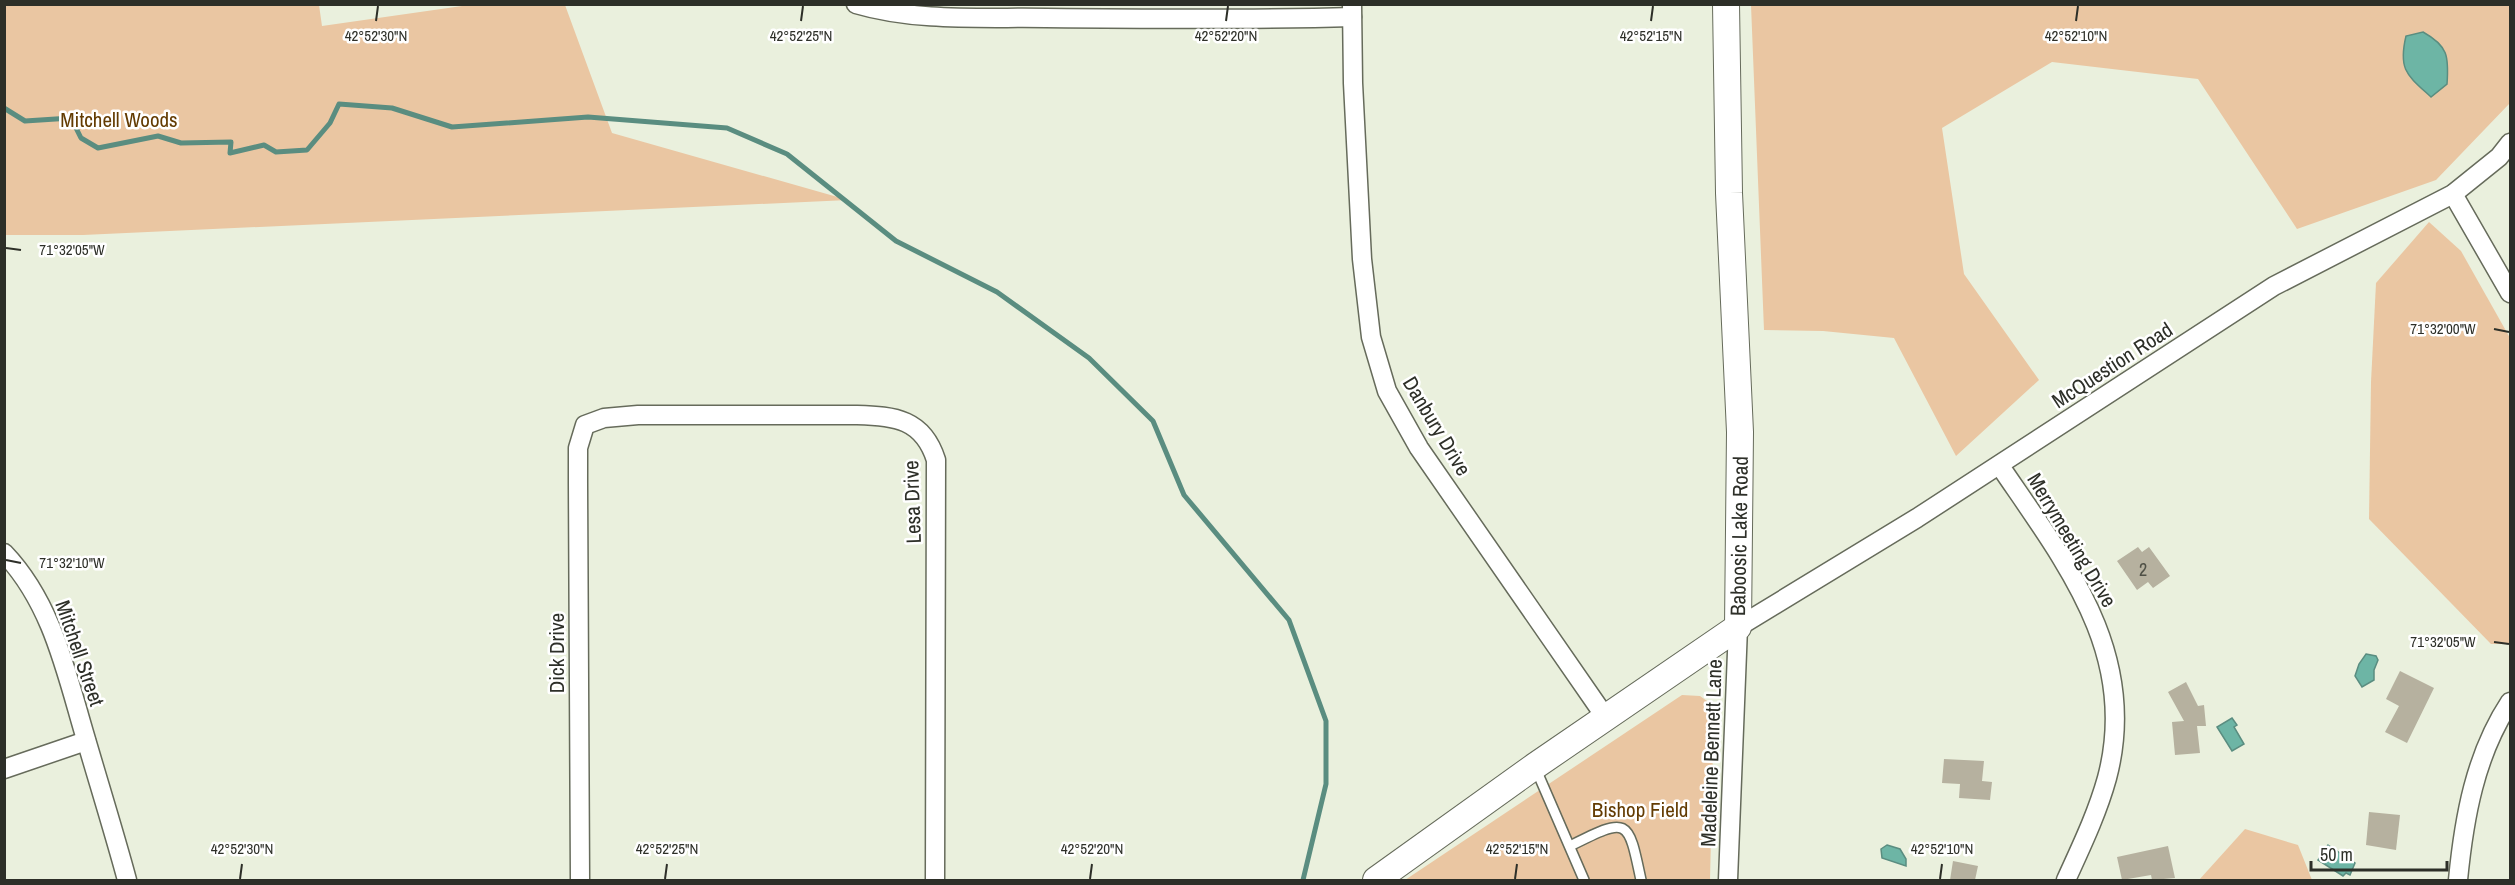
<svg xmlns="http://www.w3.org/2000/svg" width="2515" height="885" font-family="'Archivo Narrow',sans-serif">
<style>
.green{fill:#eac6a2}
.water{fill:#6db5a5;stroke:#5a8d80;stroke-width:1.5}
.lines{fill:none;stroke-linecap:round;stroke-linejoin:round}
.stream{stroke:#5a8d80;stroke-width:5}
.building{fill:#b6b19f}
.lane-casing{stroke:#666b5b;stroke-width:12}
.street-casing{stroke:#666b5b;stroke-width:21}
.secondary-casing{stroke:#666b5b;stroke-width:28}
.lane{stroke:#fff;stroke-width:9}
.street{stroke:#fff;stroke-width:18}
.secondary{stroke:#fff;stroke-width:26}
.ticks{fill:none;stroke:#2d2f28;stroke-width:2}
.labels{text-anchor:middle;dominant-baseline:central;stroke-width:5;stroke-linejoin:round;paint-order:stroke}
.number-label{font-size:18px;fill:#4f5046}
.park-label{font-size:21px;fill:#633b02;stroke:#fff}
.street-label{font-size:21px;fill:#2d2f28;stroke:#fff}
.ticks-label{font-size:15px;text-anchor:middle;fill:#2d2f28;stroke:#fff;stroke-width:5;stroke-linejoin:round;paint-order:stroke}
</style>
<rect width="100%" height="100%" fill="#eaf0dd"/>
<g class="green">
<path d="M5,4l314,1 3,21 147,-21h96l47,128 236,67 -765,35h-78z"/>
<path d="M1751,5h759v98l-74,77 -139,49 -99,-150 -146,-17 -110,66 22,146 75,106 -83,76 -62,-118 -71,-7 -59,-1z"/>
<path d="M2429,222l32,29 49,87v306h-19l-122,-125 2,-137 5,-99z"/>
<path d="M1682,695l18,1 14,10 -4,174h-305z"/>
<path d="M2245,829l53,16 14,35h-113z"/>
</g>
<g class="water">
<path d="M2423,32c25,14 26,24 24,52l-16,13c-24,-22 -33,-27 -25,-61z"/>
<path d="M2366,654l10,2 2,4 -4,10v10l-12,7 -7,-11 4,-12z"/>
<path d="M2232,718l5,7 -3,2 10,17 -12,7 -15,-24z"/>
<path d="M1887,845l13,4 6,10v7l-24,-8 -1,-9z"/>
<path d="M2328,845l27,18 -5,12 -4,-2 -3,3 -25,-16z"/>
</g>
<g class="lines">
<path class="stream" d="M4,108l21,13 46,-3 10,20 17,10 60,-12 23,7 50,-1 -1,11 34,-8 12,7 31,-2 23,-27 9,-19 53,4 60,19 136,-10 139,11 60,26 109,87 101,51 92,66 64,63 31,74 105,125 37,101v63l-23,96"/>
</g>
<g class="building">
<path d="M2138,547l4,5 7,-5 21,29 -17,12 -5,-6 -11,8 -20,-29z"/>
<path d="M2400,671l34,17 -27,55 -22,-11 14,-26 -13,-7z"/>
<path d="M2186,682l12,24 6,-1 2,21h-9l3,27 -25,2 -3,-33 12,-1 -16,-29z"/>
<path d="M1944,759l40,2 -2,20 10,1 -2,18 -31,-2 1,-14 -18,-1z"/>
<path d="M2369,812l31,3 -4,35 -30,-5z"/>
<path d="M2168,846l7,32 -23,2 -1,-5 -29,5 -5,-23z"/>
<path d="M1953,861l25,5 -3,14h-25z"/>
</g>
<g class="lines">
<defs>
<g id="lane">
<path d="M1535,767l49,113"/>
<path d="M1570,846c58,-29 58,-29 71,34"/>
</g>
<g id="street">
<path d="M856,4c61,18 128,13 190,14 102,1 204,2 306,-1"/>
<path d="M1352,4l1,79 9,176 9,78 16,54 32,57 187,270"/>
<path d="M2453,194l57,99"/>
<path d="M2000,466c65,96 140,188 107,312 -10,36 -26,69 -41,102"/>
<path d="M4,553c48,50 62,119 81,183 14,48 29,96 42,144"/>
<path d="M4,769l82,-28"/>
<path d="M580,880l-2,-397v-35l7,-23 19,-7 34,-3h219c38,1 66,4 79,45l-1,420"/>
<path d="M1728,880l10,-253 179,-109 357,-232 179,-92 46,-37 11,-14"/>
<path d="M2458,880c6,-62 17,-125 52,-178"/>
</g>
<path id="secondary" d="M1376,880l159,-114 203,-139 2,-195 -11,-239 -3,-189"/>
</defs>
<use href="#lane" class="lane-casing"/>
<use href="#street" class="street-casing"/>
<use href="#secondary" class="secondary-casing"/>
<use href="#lane" class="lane"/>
<use href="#street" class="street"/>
<use href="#secondary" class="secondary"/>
</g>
<path class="ticks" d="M376,21l2,-15M801,21l2,-15M1226,21l2,-15M1651,21l2,-15M2076,21l2,-15M6,248l15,2M2494,329l15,3M6,560l15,3M2494,642l15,2M240,879l2,-15M665,879l2,-15M1090,879l2,-15M1515,879l2,-15M1940,879l2,-15"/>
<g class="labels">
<g class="number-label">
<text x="2143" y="569">2</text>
</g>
<g class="park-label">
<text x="119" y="119">Mitchell Woods</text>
<text x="1640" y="809">Bishop Field</text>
</g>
<g class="street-label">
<text transform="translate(2112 365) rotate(-33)">McQuestion Road</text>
<text transform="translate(1437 426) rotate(59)">Danbury Drive</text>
<text transform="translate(912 502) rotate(-92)">Lesa Drive</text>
<text transform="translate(1739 536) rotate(-89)">Baboosic Lake Road</text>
<text transform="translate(2072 540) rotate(59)">Merrymeeting Drive</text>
<text transform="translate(80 653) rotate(71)">Mitchell Street</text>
<text transform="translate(556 653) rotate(-90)">Dick Drive</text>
<text transform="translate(1711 753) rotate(-88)">Madeleine Bennett Lane</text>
</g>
</g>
<g class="ticks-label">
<text x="376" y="41">42°52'30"N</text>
<text x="801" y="41">42°52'25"N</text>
<text x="1226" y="41">42°52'20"N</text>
<text x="1651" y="41">42°52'15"N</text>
<text x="2076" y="41">42°52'10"N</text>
<text x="72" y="255">71°32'05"W</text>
<text x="2443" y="334">71°32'00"W</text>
<text x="72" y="568">71°32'10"W</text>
<text x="2443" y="647">71°32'05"W</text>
<text x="242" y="854">42°52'30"N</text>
<text x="667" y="854">42°52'25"N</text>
<text x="1092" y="854">42°52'20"N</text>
<text x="1517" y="854">42°52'15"N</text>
<text x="1942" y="854">42°52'10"N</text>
</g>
<rect width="2515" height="885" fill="none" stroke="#2d2f28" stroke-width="12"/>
<path d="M2311 861v9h136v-9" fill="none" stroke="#2d2f28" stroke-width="3"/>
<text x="2320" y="861" font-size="18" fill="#2d2f28" stroke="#ffffff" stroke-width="4.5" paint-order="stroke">50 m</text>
</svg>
